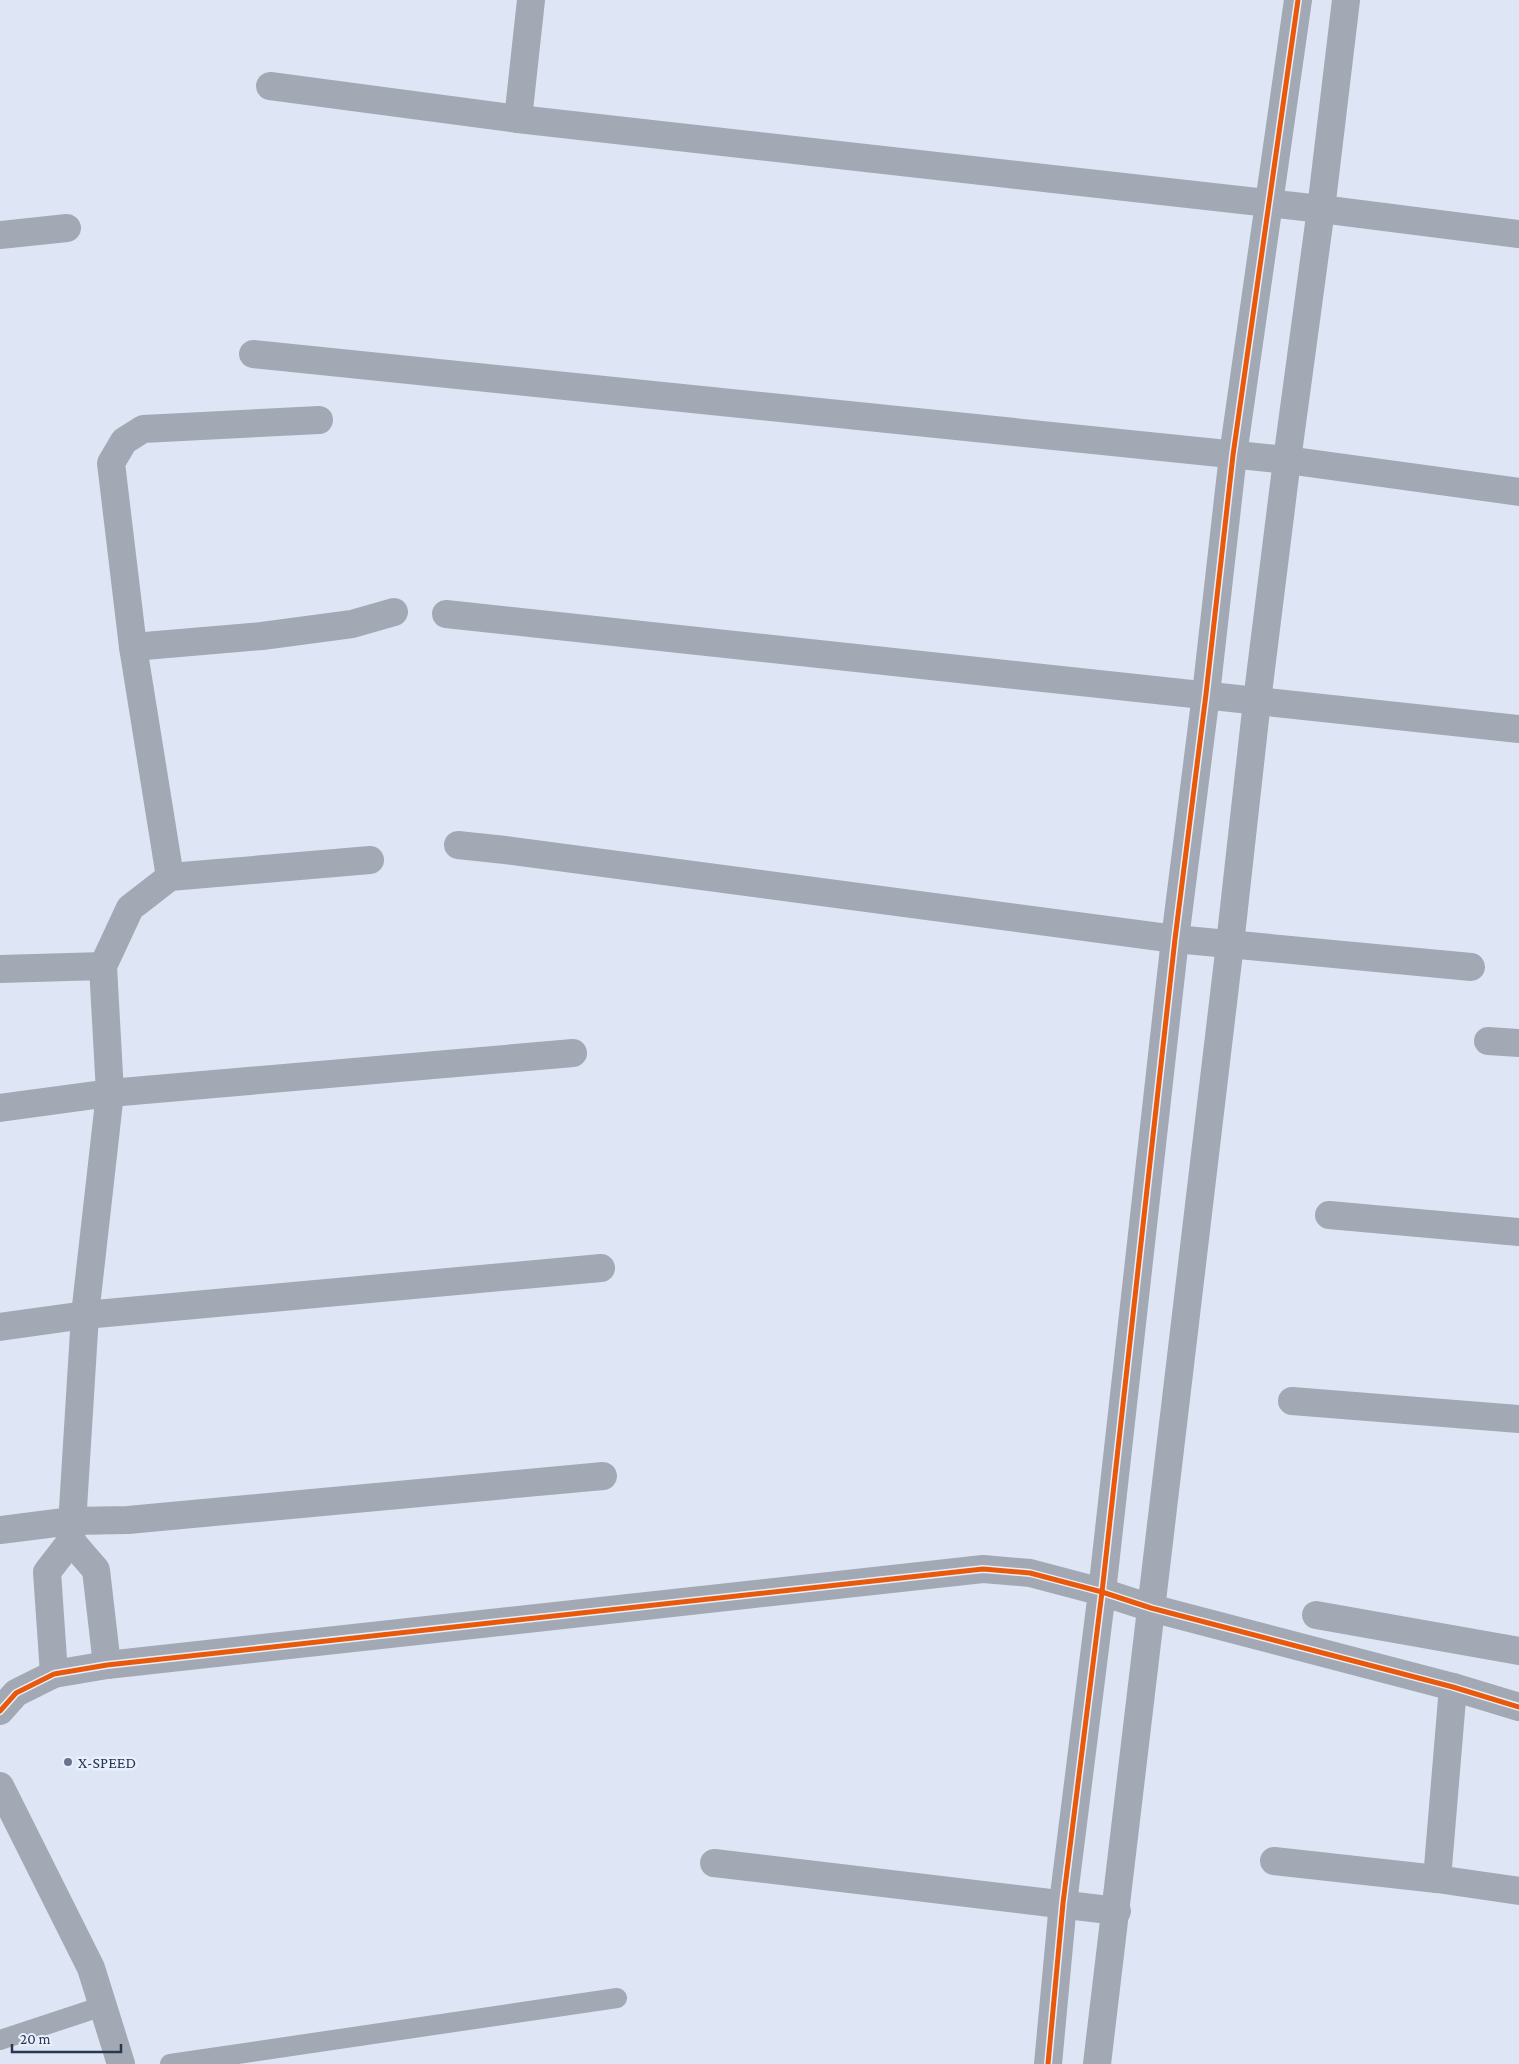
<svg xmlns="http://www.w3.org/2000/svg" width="1519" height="2064" font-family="'Crimson Pro',serif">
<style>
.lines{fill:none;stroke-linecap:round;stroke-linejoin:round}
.lane{stroke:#a3a9b4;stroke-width:20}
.street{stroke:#a3a9b4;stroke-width:28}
.cycleway-casing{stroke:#e8f0fe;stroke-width:8}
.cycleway{stroke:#e8590c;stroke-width:5}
.poi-dot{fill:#68748b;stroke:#e8f0fe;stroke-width:2}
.labels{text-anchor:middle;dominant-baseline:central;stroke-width:5;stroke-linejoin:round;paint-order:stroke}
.poi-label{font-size:16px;fill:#293752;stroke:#e8f0fe;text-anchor:start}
</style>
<rect width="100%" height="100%" fill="#dee6f5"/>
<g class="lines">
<g class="lane">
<path d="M0,2040l103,-34"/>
<path d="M170,2064l447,-66"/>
</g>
<g class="street">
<path d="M270,86l248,33 803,90 198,25"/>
<path d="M518,119l13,-119"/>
<path d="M0,235l67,-7"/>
<path d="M253,354l1034,106 232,32"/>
<path d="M319,420l-176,9 -19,12 -13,22 22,184 129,-11 90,-12 42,-12"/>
<path d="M446,614l1073,115"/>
<path d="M133,647l37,230"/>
<path d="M458,845l47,5 670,89 296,28"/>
<path d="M103,966l27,-58 40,-31 200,-17"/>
<path d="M0,969l103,-3 7,127 -25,222 -14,226 -24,31 7,102"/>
<path d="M1488,1041l31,2"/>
<path d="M0,1108l110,-15 463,-40"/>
<path d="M1329,1215l190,17"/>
<path d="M0,1327l85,-12 516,-47"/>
<path d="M1292,1401l227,18"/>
<path d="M0,1530l72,-9 56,-1 475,-44"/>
<path d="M71,1541l25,29 11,95"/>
<path d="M1316,1615l203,36"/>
<path d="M0,1711l16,-18 38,-19 53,-9 876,-96 47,4 72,19 49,16 302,79 66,20"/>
<path d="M0,1786l91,182 30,96"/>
<path d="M1274,1861l163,18 82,12"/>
<path d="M714,1863l403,48"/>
<path d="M1437,1879l16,-192"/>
<path d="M1048,2064l15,-161 39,-311 73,-653 31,-245 27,-239 65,-455"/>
<path d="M1097,2064l133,-1120 27,-243 30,-241 34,-251 25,-209"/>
</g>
<defs>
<g id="cycleway">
<path d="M0,1711l16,-18 38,-19 53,-9 876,-96 47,4 72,19 49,16 302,79 66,20"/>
<path d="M1048,2064l15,-161 39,-311 73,-653 31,-245 27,-239 65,-455"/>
</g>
</defs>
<use href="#cycleway" class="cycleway-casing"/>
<use href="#cycleway" class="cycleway"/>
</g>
<circle class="poi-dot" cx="68" cy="1762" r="5"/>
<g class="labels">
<g class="poi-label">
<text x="78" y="1762">X-SPEED</text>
</g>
</g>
<path d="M12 2044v8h109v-8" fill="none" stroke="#293752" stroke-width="2.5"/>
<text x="20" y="2044" font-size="15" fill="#293752" stroke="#e8f0fe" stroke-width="4" paint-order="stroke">20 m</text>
</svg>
